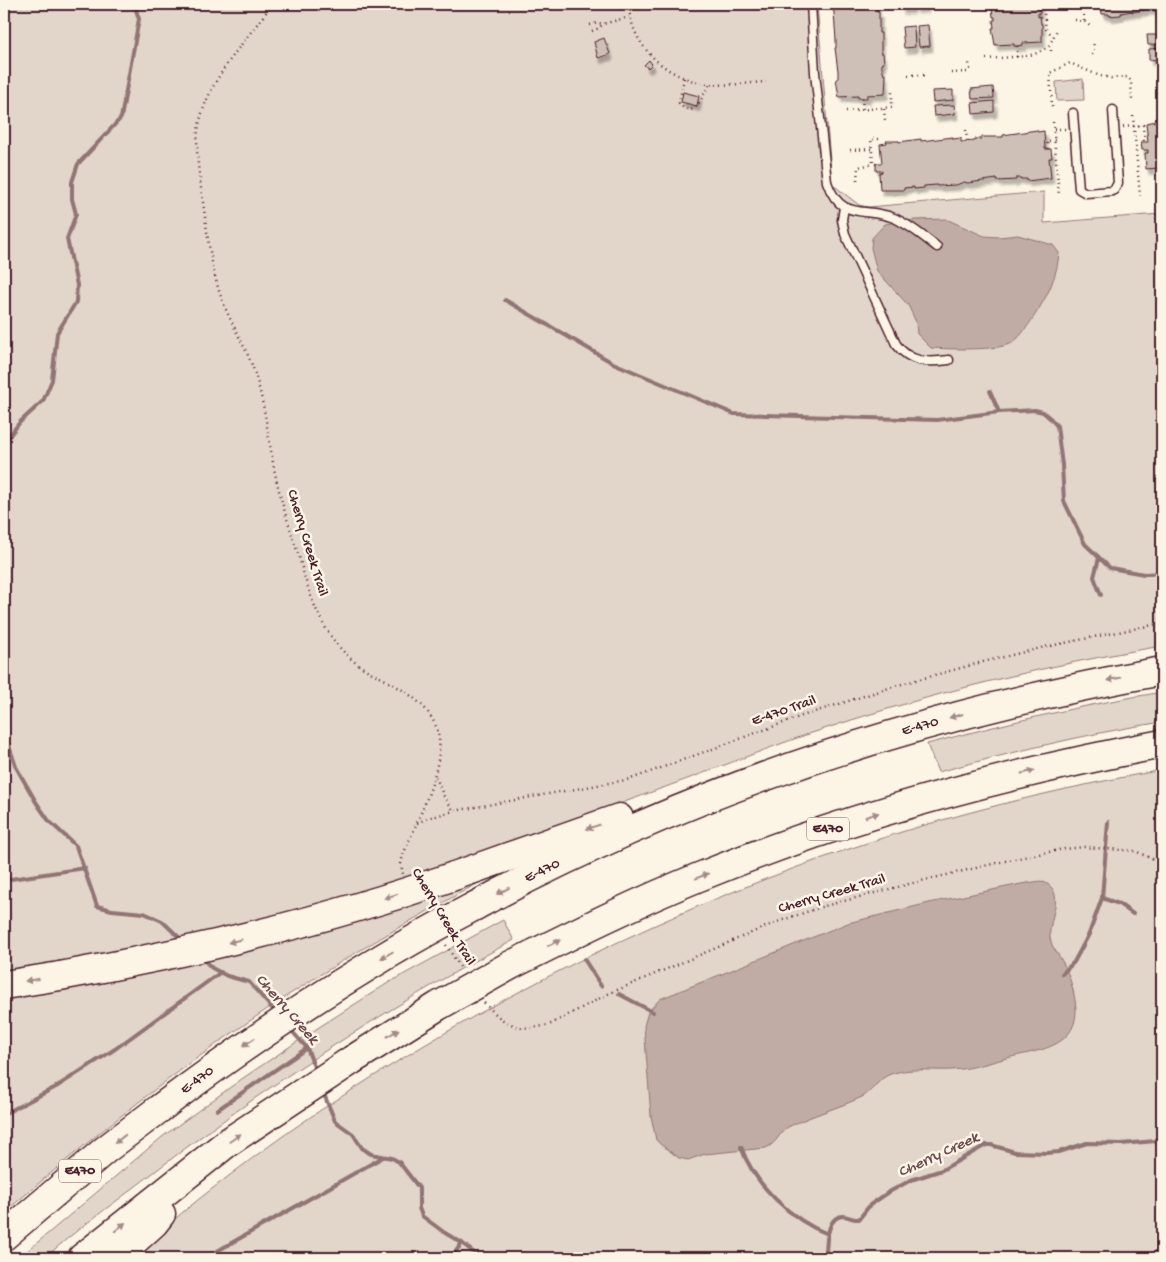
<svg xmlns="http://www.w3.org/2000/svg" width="1166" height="1262" font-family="'Gochi Hand',sans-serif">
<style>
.green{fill:#e2d5ca;stroke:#967a7a}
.water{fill:#c0aca5;stroke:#917474}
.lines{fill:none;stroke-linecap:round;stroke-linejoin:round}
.stream{stroke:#917474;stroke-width:4}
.building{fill:#cfc0b7;stroke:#4a1f2b;filter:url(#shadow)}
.lane-casing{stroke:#4a1f2b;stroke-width:11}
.highway-casing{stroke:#4a1f2b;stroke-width:31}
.path{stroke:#4a1f2b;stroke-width:2.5;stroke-dasharray:1 4;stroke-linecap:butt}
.lane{stroke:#fcf5e5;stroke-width:8}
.highway{stroke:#fcf5e5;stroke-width:28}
.highway-bridge-casing{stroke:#4a1f2b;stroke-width:31;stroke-linecap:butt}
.highway-bridge{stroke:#fcf5e5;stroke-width:28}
.oneway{fill:#a38a88}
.labels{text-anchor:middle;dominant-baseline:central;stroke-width:5;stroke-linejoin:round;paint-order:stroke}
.shield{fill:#fcf5e5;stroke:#7f5f63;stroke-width:1}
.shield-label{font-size:14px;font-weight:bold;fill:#4a1f2b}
.street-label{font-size:15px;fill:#4a1f2b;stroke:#fcf5e5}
.water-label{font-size:16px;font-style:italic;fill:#6d4950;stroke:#fcf5e5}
</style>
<defs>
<filter id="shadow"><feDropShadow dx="3" dy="5.5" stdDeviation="1" flood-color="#0004"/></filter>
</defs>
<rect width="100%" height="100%" fill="#fcf5e5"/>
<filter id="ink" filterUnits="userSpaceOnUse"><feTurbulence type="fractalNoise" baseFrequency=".02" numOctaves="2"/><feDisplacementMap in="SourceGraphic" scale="10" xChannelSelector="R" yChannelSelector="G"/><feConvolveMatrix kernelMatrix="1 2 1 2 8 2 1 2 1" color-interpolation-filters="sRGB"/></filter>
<g filter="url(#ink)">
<g class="green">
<path d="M4,4h813l15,180 27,21 9,2 176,-15v31l116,-9 -2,-30 4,-1v463c-115,19 -230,47 -341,84 -44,14 -87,32 -131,48 -87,32 -174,64 -262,93 -138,46 -280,79 -424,100z"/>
<path d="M1083,79l1,21 -27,1 -1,-19z"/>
<path d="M1162,692v30c-77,12 -149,30 -224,50l-11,-28c78,-21 156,-39 235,-52z"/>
<path d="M1162,770v488h-1034c24,-19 47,-40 71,-59 46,-36 93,-71 142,-102 175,-114 366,-206 567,-267 83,-25 169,-45 254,-60z"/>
<path d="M483,876l1,4c-77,42 -154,86 -227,136 -89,60 -172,127 -253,197v-219z"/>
<path d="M503,920l11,20c-132,70 -256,151 -374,243 -32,25 -66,48 -95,75h-26l143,-121 81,-59 70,-47 75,-48z"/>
</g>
<g class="water">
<path d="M946,219l38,17 15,1 19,-2 35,10 6,8c-1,11 -3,20 -7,30 -4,13 -29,54 -40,60 -14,8 -64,6 -81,5l-14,-14 -1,-12 -8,-17 -31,-34 -6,-23 1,-10 13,-14 29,-4z"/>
<path d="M1041,881c30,10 3,42 10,61 2,7 8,13 11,19 8,14 14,36 14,51 -1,37 -43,39 -69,46 -19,5 -36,11 -56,12 -17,1 -36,-2 -53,2 -21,4 -21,17 -36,25 -24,11 -50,18 -74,30 -9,6 -11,16 -22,21l-61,6 -17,6 -9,-2 -19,-14 -4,-4 -5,-24 -7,-90 4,-14 12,-13 188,-76 81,-20 92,-19z"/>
</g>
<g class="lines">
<g class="stream">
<path d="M505,300l108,63 121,51 203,6 62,-8 36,-2 8,2 8,7 6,7 5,39 2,36 21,43 25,24 34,6 18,-1"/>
<path d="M990,391l9,21"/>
<path d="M4,443l16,-21 23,-21 9,-21 5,-47 19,-31 1,-17 -10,-46 9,-25 -4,-15v-17l6,-18 43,-46 18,-99 -5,-15"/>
<path d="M1099,558l-5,19 7,18"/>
<path d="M4,731l12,36 20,35 13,19 27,25 21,60 15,4 32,3 18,8 21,20"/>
<path d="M4,880l81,-12"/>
<path d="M1102,898l17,6 14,10"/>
<path d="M201,957l11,11 15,8 22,6 28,32"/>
<path d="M584,959l17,27"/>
<path d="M1062,974l12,-12 15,-28 13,-36 6,-76"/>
<path d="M619,994l34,18"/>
<path d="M290,1029l17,19 9,24"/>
<path d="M323,1092l12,29 18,13 9,14 9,6 21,4 7,4 20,26v20l3,8 23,17 17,10 18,15"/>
<path d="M217,1110l90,-62"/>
<path d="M4,1114l52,-27 59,-38 106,-77"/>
<path d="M741,1147c13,37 50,73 87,87"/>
<path d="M205,1258l178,-101"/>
<path d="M451,1258l11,-15"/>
<path d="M826,1258c0,-11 0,-42 17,-42 6,0 9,4 16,3l11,-14 19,-13 22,-12 31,-10 44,-25h5l24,7 32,1 12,-1 28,-9 34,1 35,-3 6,3"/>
</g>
</g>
<g class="building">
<path d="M832,4h46l-1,1v7h2v21h2v20h2l1,10 -2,1v4l2,7h2l-1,19 -18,1v3h-9v-2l-19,1 -3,-18h2v-8l-3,-23h1v-8l-2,-27z"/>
<path d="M901,4h11v4l-11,1z"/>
<path d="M915,4h11v3l-11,1z"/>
<path d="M994,4h45l1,9h-2v4l2,-1 1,8h1v18l-19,1v2l-6,1h-3v-2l-19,1 -3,-17h2l-1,-8h2v-3h-2l-1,-11h2z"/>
<path d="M1101,4h61v6l-9,1v-2l-21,3v-1l-11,2v2l-12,1v-2h-7z"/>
<path d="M928,25l2,21 -11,1 -2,-21z"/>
<path d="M914,26l1,21 -11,1 -2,-21z"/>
<path d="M1147,35h15v10h-14z"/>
<path d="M604,38l6,16 -12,4 -4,-16z"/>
<path d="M1162,48v11l-13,1v-11z"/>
<path d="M649,60l3,4 -4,4 -4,-3z"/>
<path d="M993,87l1,11 -22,1 -1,-10z"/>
<path d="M953,90v10l-20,2 -1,-11z"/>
<path d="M683,92l16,4 -2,10 -16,-4z"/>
<path d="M994,101v11l-21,2 -1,-11z"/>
<path d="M954,105l1,9 -21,2 -1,-10z"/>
<path d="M1162,120v50h-4v-2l-12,1 -1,-16h3v-3h-6l-1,-8h7l-2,-19z"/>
<path d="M1037,130v2l7,-1 1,18h6l1,9h-3l2,20 -24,3v-2h-6v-1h-5v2l-19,1v-2l-29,4 -4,-1 -8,3 -19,1v-1l-13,1v2l-10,1v-2l-10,1v2h-24l-1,-17 3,-1v-1h-6v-8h6l-2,-19 7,-1 -1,-2h13v1l22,-3v2l32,-4v2l8,-1v4l14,-1v-2h6v-2h22v-2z"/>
</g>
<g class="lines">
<defs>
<g id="lane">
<path d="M811,4l4,69 12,109c14,40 37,24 67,36 16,7 30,19 43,29"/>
<path d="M1073,113l6,76 7,4 26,-2 2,-1 4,-7 -5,-73"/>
<path d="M844,207l-2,13 3,14 51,110c14,19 31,19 53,16"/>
</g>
<g id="highway">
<path d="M454,876l165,-58"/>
<path id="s1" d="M475,906c214,-116 448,-192 687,-235"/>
<path d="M511,965c62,-31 124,-62 188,-88 149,-61 305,-103 463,-133"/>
<path d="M4,985l56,-9"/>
<path d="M4,1236l101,-86 54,-41"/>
<path d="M82,1258l145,-115 125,-83"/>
<path d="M115,1258l39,-35 7,-9"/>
</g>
</defs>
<use href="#lane" class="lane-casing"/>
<use href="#highway" class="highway-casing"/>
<g class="path">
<path d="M272,4c-27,39 -67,77 -74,127 -3,23 2,48 5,71 5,35 8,70 21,103 11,27 27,50 34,79 8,29 11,59 17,89 6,30 16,58 25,87 7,27 15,52 30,75 8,12 19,23 30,31 28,17 69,31 78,67 8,33 -22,90 -35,122l-2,9 2,10"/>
<path d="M629,4c1,42 38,75 79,80 19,2 39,-1 58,-2"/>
<path d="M1043,4l3,25 7,7"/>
<path d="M1075,20l9,1 7,6"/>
<path d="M1084,21v-17"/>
<path d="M590,25l8,-2 5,1"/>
<path d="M592,31l7,-3 4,-4 26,-7"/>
<path d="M1017,46v11"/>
<path d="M1051,51v-9l6,-12"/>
<path d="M1092,55l2,-13"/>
<path d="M986,59l41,-3 10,-3 14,-8"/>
<path d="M951,73l16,-1 3,-3 -1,-6h2"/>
<path d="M908,75h19"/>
<path d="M684,78l-5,25c17,20 23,-10 31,-19"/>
<path d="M862,98l1,12"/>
<path d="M1052,107l-2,-34 20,-10 30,13 11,2 17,-1 3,4 1,20"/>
<path d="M884,109l1,11"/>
<path d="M846,111l46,-4v-15"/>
<path d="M1133,116l7,80"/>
<path d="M1053,122l6,74"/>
<path d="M1123,127l20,-2 1,17"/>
<path d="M1054,129h11"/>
<path d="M966,130l1,11"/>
<path d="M1048,149l-1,-8 8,-1"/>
<path d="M850,150l21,-1"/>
<path d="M876,164h-3l-2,-25h9"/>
<path d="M857,180l1,-13 15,-3"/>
<path d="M436,777l7,18 11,16"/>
<path d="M417,823l11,-5 26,-7 177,-32 171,-63 96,-31 85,-23 62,-15 117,-24"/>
<path d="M446,945l16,25"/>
<path d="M484,1003l17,16 16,8 14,1 18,-3 59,-31 169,-72 44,-15 88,-23 100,-24 55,-11 20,-2 51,4 17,8 10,8"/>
</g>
<use href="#lane" class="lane"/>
<use href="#highway" class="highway"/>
<defs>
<g id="highway-bridge">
<path d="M60,976c134,-24 266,-55 394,-100"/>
<path d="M352,1060l86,-54 73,-41"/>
<path id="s2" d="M159,1109c101,-76 203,-144 316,-203"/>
</g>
</defs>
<use href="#highway-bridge" class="highway-bridge-casing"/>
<use href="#highway-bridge" class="highway-bridge"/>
</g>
<defs><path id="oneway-solid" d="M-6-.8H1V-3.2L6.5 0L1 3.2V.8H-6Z" transform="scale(1.25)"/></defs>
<g class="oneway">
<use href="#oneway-solid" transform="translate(1114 679) rotate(169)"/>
<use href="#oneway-solid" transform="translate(956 716) rotate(165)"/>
<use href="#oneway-solid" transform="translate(1028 772) rotate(-13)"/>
<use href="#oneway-solid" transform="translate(872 815) rotate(-17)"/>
<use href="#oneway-solid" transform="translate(593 827) rotate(161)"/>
<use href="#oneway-solid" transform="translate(702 876) rotate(-22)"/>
<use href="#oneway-solid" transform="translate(503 891) rotate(153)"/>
<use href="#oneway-solid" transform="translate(391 896) rotate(163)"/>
<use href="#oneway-solid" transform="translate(235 941) rotate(166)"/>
<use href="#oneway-solid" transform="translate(554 943) rotate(-26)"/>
<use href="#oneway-solid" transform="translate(387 955) rotate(150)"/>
<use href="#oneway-solid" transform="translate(32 980) rotate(171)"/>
<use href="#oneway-solid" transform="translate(393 1033) rotate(-32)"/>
<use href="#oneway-solid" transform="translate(249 1042) rotate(146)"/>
<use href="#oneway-solid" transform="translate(235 1138) rotate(-35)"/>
<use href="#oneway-solid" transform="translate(120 1139) rotate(142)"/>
<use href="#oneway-solid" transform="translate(120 1227) rotate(-39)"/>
</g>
</g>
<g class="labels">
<g class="shield">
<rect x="807" y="817.5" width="42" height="23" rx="4"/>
<rect x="59" y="1159.5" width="42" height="23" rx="4"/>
</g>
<g class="shield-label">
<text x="828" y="829">E470</text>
<text x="80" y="1171">E470</text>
</g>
<g class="street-label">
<text transform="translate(307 543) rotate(73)">Cherry Creek Trail</text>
<text transform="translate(784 711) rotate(-19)">E-470 Trail</text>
<text stroke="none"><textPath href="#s1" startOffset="481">E-470</textPath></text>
<text stroke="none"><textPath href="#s1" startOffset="76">E-470</textPath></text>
<text transform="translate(832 894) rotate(-16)">Cherry Creek Trail</text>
<text transform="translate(443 917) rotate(59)">Cherry Creek Trail</text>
<text stroke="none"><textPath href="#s2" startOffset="48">E-470</textPath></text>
</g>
<g class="water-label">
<text transform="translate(286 1010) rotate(49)">Cherry Creek</text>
<text transform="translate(939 1156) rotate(-25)">Cherry Creek</text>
</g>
</g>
<rect width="1166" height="1262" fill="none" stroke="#fcf5e5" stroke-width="20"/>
<rect x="10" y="10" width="1146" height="1242" fill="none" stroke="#4a1f2b" stroke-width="2" filter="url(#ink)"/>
</svg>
